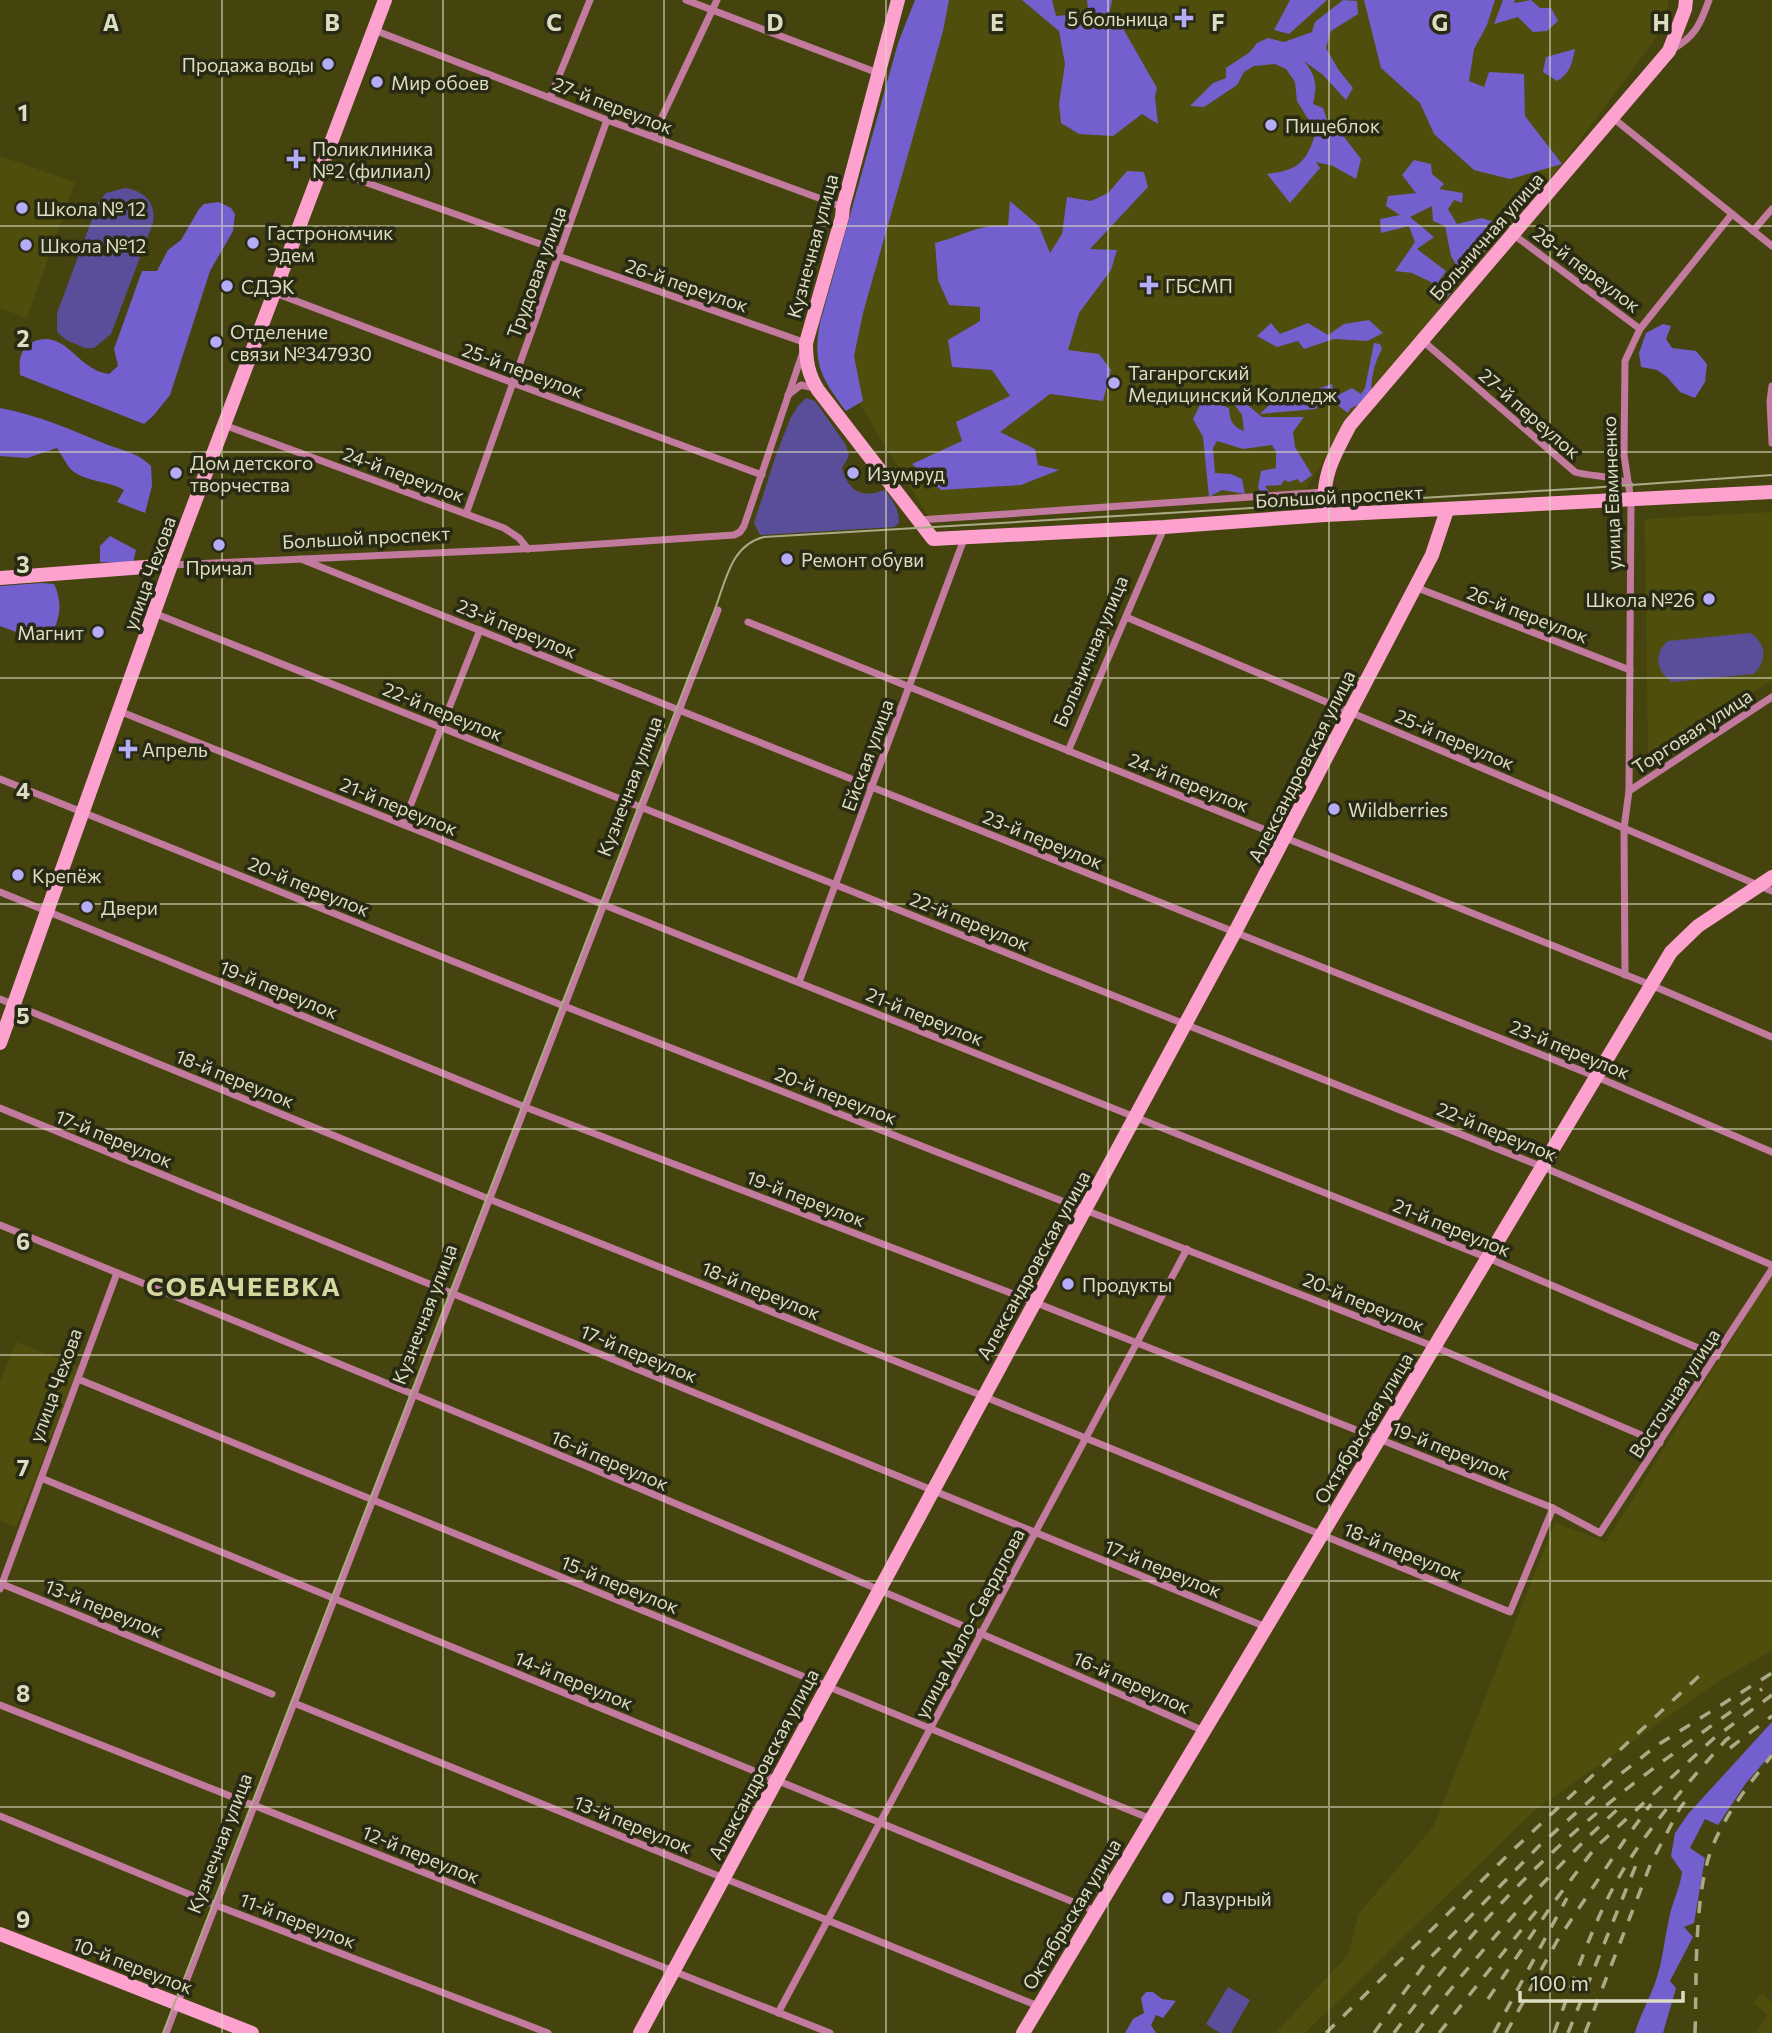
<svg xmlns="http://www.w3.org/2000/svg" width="1772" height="2033" font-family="Commissioner,sans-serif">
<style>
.built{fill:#4f4e0c}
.green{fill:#5a4d99}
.forest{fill:#745fce}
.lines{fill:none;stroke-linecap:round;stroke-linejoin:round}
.street{stroke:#c27a9e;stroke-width:7}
.secondary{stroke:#fda1cf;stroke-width:14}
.tram{stroke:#aaaa86;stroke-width:2}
.rail{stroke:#aaaa86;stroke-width:3.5;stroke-dasharray:12 12;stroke-linecap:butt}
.grid{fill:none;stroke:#dcddc2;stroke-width:2;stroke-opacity:0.55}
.poi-dot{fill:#b5acf8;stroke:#292a14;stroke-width:2.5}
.labels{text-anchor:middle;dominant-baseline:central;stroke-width:7;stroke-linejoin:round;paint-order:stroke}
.poi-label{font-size:19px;fill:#dcddc2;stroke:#292a14;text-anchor:start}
.street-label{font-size:19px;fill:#dcddc2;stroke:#292a14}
.district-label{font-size:26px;font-weight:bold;letter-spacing:2px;fill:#d6d79f;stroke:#292a14}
.grid-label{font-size:23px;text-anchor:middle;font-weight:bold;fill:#dcddc2;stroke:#292a14;stroke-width:7;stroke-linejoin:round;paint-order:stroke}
</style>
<rect width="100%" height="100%" fill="#45440e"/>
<g class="built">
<path d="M915,0h754l-5,27 -102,137 -217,261 -41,67 -374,27 -108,-177z"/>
<path d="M0,156l75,26 -48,136 -27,-10z"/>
<path d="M1772,512v168l-124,79 -3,-240z"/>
<path d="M1772,1274v376l-53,31 -183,128 -231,224h-30l73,-78 11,-42 75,-87 121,-303 51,19z"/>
<path d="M16,1342l63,25 -63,160 -16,-6v-138z"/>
<path d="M1762,1993l10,10 -1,30h-16l13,-18 -15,-12z"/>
</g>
<g class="green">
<path d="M125,188c20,3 31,15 28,35l-42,111 -17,14h-9l-19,-8 -9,-8v-19l41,-110 8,-10z"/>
<path d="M806,398l9,3 31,44 3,11 -7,12c6,23 20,31 42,22 9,10 15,19 15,33l-5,4 -134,8 -6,-12 23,-71 14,-35 7,-11z"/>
<path d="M1750,633c16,10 18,27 4,41l-82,8c-16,-11 -19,-29 -4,-41z"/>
<path d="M1228,1987l22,13 -19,33h-11l-14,-9z"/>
</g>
<g class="forest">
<path d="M915,0h34l-6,31 -80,282 -9,43 9,45 -17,10c-24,-32 -34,-47 -26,-88l78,-280z"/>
<path d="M1022,0h30l4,16 21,-2 13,14 -3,-28h25l-5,25h14l36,63 -2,9 3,27 -16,-10 -29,22 -34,-2 -18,-11 -2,-19 6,-40 -6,-33z"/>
<path d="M1290,0h37l-38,34 -15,-4z"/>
<path d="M1343,0l14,1 1,13 -27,17 -5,17 12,21 15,19 -7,12 -23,-25 -19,-14c13,16 13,24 9,43l10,4 4,12 -1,6 12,3 23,30 -5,20 -23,-13 -17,-4 4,6 -30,35 -23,-29c32,-4 39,-11 49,-42l-19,-31 -2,-19 -9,-13 -11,-5 -21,2 -10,6 -7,13 -33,22 -14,-1 23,-23 13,-5v-10l24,-16 7,-9 11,-5 16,4 28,-10 3,-10z"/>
<path d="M1364,0h131l-8,25 -13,24 -5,32 15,6 5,-15 35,2 1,42 37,48 -52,15 -36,-9 -40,-36 -14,-31 -39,-35z"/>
<path d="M1503,0h12l-1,3 17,-3 9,8h11l7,13 -11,10 -14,1 -15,-15 -24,7z"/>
<path d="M1575,49c-3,15 -5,24 -18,32l-14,-9 3,-15z"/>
<path d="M1414,160l17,4 1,10 12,10 -5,5 24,4 -1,10 -8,-3 -6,9 9,15 25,-6 23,8 -65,80 18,-38 -7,-12 -6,-30 -12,-5 -1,-15 -22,11 24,20 -17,12 29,22 -13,19 -2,-8 -19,-9 -17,-2 20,-29 -6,-16 -28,7 -1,-14 20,-4 -14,-9 2,-10 28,-3 -14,-18z"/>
<path d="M1127,171l17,1 4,15 -58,62 27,1 -6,20 -32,43 -11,37 31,4 12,16 -8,31 -53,-7 -50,38 35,17 3,16 21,5 -38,15 -80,5 -29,-26 50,-23 -6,-19 54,-26 -18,-26 -40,-3 -4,-27 32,-19v-14l-31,-2 -11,-25 -3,-37c26,-6 45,-20 73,-17l2,-25 29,25 11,27 12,-19 5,-37 24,4 17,-8z"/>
<path d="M219,202l12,6 4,6 -2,17 -23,40 -40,124 -16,20 -10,9 -124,-49c-1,-13 -1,-27 13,-33 27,-12 40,16 61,27 4,3 10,4 15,5l9,-8 -4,-17 28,-78h15l11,-21 13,-10 18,-31 5,-5z"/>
<path d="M1369,320l14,13 -16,8 -33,-2 -30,10 -6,-8 -21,6 -20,-11 14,-13 9,11 28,-11 20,12 16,-11z"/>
<path d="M1663,324l8,2 -5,13 6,9 24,3 11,13 -2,18 -10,16 -15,-6 -13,-15 -10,-7 -16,-3 -2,-14 7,-20z"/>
<path d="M1374,343l6,1 2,5c-9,17 -12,32 -10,50l-21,9 -3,5 -20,-15 -9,6 -3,5 -56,5 16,-16 16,-1 40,-13 2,13 18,-9 9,6 4,-6z"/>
<path d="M1208,389l12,4 1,12 8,3c1,13 3,18 15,23l-2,-16 -17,-24 12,-1 7,12 18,15h42l-11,15 2,15 17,28 -11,8 -4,-4 -8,3 -5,-2 -3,5 -16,1 4,6h-8l-3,-4 3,-17 15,-3v-16l-4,-7 -29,4 -26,-8 -4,7 2,25 16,1 11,5 3,15 -23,-4 -13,7 -6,-60 -10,-18z"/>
<path d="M0,408c38,7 72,22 108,37 19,7 28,7 43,21l1,20 -7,27 -28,-11 7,-12c-15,-9 -36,-8 -50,-18 -7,-5 -12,-17 -17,-24l-30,10 -27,-2z"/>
<path d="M110,536l26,14 -3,13 -33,-1v-16z"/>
<path d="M42,583l12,1c10,20 6,44 -11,58l-43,-16v-40z"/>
<path d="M1772,1722v31l-26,30 -28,42 -13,-6 -15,29 15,10 -11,65 -10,4 9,10 -23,44 6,7 -13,45h-28c5,-18 14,-33 20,-50 8,-21 9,-43 14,-64 3,-17 11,-30 13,-47l-11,-16 4,-23 13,-19z"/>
<path d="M1146,1992h7l9,7 14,2 -13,17 -7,-3 -5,10 5,8h-31l8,-14 11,-6 -3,-15z"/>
</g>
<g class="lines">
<g class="street">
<path d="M686,0l192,73"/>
<path d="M374,30l233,90 236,87"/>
<path d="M1671,50c24,-13 29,-25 38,-50"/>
<path d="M550,98l40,-98"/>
<path d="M1613,118l159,128"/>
<path d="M653,136l64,-136"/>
<path d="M322,167l238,84"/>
<path d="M1753,231l19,-22"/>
<path d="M1514,235l126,94"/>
<path d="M275,293l238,90 249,92"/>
<path d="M1423,341l152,131c18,5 39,3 55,13"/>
<path d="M1772,386l-2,15 2,42"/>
<path d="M788,395l13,-10 13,3"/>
<path d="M224,425l280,103 15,10 9,11"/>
<path d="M466,514l141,-394"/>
<path d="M919,520l404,-28"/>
<path d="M301,559l1296,518 175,75"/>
<path d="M171,565l370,-17 193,-13 6,-3 4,-6 62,-183 -248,-87"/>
<path d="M1415,587l215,83"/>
<path d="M154,613l1389,554 229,98"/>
<path d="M1126,617l646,274"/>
<path d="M748,622l903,363 121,52"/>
<path d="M119,711l1369,547 229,98"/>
<path d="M1068,751l96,-223"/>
<path d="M0,779l564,227 871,341 225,96"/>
<path d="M1629,791l143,-94"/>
<path d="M403,824l77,-194"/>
<path d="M0,892l525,215 509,195 519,206 47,25 172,-264"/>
<path d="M1625,975l-1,-147 5,-37 2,-290 -7,-46 1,-94 15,-32 92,-115"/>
<path d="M799,982l165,-443"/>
<path d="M0,999l489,200 494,197 527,216 43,-104"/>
<path d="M0,1108l1266,519"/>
<path d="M0,1225c403,164 806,330 1204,506"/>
<path d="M78,1379l1073,440"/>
<path d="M41,1478l1054,433"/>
<path d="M2,1584l270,110"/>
<path d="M0,1589l117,-316"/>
<path d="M294,1703l744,303"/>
<path d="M0,1705l830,328"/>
<path d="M0,1816l215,89 333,128"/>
<path d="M778,2013l409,-764"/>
<path d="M166,2033l552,-1423"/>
</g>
<g class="secondary">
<path d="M898,0l-55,207 -1,10 -36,126c0,18 2,31 12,47l115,149 231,-12 161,-12 447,-23"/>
<path d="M1325,515c-4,-38 8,-58 25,-90l319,-374 16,-42 1,-9"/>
<path d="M0,578l171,-13"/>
<path d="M0,1043l171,-478 214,-565"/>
<path d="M0,1934l252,99"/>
<path d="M640,2033l595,-1101 197,-377 15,-45"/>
<path d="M1023,2033l648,-1081 27,-26 74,-49"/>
</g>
<path class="tram" d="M163,2033l552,-1424c11,-29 16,-64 49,-72l825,-49 183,-13"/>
<g class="rail">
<path d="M1730,1748l42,-32"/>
<path d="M1488,1999l66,-97 41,-54 118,-109 59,-44"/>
<path d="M1326,2033l188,-184 185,-173"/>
<path d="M1374,2033l53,-72 112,-115 74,-66 43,-34 116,-73"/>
<path d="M1394,2033c52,-70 108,-136 174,-195 61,-55 129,-101 194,-149"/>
<path d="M1416,2033c62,-80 129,-157 204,-226"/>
<path d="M1439,2033l99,-124"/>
<path d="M1494,2033l73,-135"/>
<path d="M1506,2033l51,-92 67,-100 27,-37"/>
<path d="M1554,2033c22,-58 43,-125 78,-177 28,-42 61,-79 94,-116l8,-6"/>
<path d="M1568,2033l68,-168"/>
<path d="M1585,2033l66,-170 29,-55 11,-14"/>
<path d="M1695,2033c2,-54 -2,-139 18,-188 14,-33 37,-62 59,-90"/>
</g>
</g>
<path class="grid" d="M222,0v2033M443,0v2033M664,0v2033M886,0v2033M1108,0v2033M1329,0v2033M1550,0v2033M0,226h1772M0,452h1772M0,678h1772M0,904h1772M0,1129h1772M0,1355h1772M0,1581h1772M0,1807h1772"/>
<g class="poi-dot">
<path d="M1180.5 7.5h7v7h7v7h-7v7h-7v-7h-7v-7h7z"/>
<circle cx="328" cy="64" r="7"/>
<circle cx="377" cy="82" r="7"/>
<circle cx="1271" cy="125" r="7"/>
<path d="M292.5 148.5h7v7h7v7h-7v7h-7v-7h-7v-7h7z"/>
<circle cx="22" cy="208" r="7"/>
<circle cx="253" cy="243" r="7"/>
<circle cx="26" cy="245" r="7"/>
<path d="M1145.5 274.5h7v7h7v7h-7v7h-7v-7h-7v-7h7z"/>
<circle cx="227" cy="286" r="7"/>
<circle cx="216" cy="342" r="7"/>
<circle cx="1114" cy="383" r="7"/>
<circle cx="176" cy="473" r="7"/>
<circle cx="853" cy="473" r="7"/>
<circle cx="219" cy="545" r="7"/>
<circle cx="787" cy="559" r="7"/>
<circle cx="1709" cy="599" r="7"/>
<circle cx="98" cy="632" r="7"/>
<path d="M124.5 738.5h7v7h7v7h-7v7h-7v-7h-7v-7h7z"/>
<circle cx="1334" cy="809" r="7"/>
<circle cx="18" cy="875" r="7"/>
<circle cx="87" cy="907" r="7"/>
<circle cx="1068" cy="1284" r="7"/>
<circle cx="1168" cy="1898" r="7"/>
</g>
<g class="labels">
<g class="poi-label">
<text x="1168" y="18" text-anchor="end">5 больница</text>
<text x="314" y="64" text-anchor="end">Продажа воды</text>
<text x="391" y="82">Мир обоев</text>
<text x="1285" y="125">Пищеблок</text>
<text x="312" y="148">Поликлиника<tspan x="312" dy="22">№2 (филиал)</tspan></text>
<text x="36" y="208">Школа № 12</text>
<text x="267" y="232">Гастрономчик<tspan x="267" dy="22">Эдем</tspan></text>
<text x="40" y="245">Школа №12</text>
<text x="1165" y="285">ГБСМП</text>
<text x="241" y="286">СДЭК</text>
<text x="230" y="331">Отделение<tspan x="230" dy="22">связи №347930</tspan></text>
<text x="1128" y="372">Таганрогский<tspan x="1128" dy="22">Медицинский Колледж</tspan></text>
<text x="190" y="462">Дом детского<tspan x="190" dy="22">творчества</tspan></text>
<text x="867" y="473">Изумруд</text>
<text x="801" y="559">Ремонт обуви</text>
<text x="219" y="567" text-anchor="middle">Причал</text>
<text x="1695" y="599" text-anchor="end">Школа №26</text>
<text x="84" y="632" text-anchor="end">Магнит</text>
<text x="142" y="749">Апрель</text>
<text x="1348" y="809">Wildberries</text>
<text x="32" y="875">Крепёж</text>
<text x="101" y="907">Двери</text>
<text x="1082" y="1284">Продукты</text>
<text x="1182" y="1898">Лазурный</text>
</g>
<g class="street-label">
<text transform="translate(613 105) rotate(21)">27-й переулок</text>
<text transform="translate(1486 236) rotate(-49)">Больничная улица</text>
<text transform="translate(812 246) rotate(-75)">Кузнечная улица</text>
<text transform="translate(1587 269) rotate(37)">28-й переулок</text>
<text transform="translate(536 272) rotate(-70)">Трудовая улица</text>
<text transform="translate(687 285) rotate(19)">26-й переулок</text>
<text transform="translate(523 370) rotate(20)">25-й переулок</text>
<text transform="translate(1530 413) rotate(41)">27-й переулок</text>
<text transform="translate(404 474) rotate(20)">24-й переулок</text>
<text transform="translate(1611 493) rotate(-92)">улица Евминенко</text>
<text transform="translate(1339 496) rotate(-3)">Большой проспект</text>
<text transform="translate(366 537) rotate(-3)">Большой проспект</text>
<text transform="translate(149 573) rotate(-70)">улица Чехова</text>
<text transform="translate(1528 614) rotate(21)">26-й переулок</text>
<text transform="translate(517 628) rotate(22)">23-й переулок</text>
<text transform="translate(1090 651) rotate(-67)">Больничная улица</text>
<text transform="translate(443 711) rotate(22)">22-й переулок</text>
<text transform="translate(1692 731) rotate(-33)">Торговая улица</text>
<text transform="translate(1455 739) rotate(23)">25-й переулок</text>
<text transform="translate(867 755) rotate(-70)">Ейская улица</text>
<text transform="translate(1301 766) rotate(-63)">Александровская улица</text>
<text transform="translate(1189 782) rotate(22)">24-й переулок</text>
<text transform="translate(629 786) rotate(-69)">Кузнечная улица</text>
<text transform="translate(399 806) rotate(22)">21-й переулок</text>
<text transform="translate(1043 839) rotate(22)">23-й переулок</text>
<text transform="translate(309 886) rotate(22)">20-й переулок</text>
<text transform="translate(970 921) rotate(22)">22-й переулок</text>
<text transform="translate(279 989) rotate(22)">19-й переулок</text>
<text transform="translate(925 1016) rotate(22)">21-й переулок</text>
<text transform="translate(1570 1049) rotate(22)">23-й переулок</text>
<text transform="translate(235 1078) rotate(22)">18-й переулок</text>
<text transform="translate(836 1095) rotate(21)">20-й переулок</text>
<text transform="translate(1497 1131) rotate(22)">22-й переулок</text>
<text transform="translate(114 1138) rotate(22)">17-й переулок</text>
<text transform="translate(806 1198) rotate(21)">19-й переулок</text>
<text transform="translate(1452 1227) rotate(22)">21-й переулок</text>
<text transform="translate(1033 1265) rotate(-61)">Александровская улица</text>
<text transform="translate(761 1290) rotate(22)">18-й переулок</text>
<text transform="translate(1364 1302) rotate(22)">20-й переулок</text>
<text transform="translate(424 1314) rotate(-69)">Кузнечная улица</text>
<text transform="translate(639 1353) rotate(22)">17-й переулок</text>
<text transform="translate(55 1385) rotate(-70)">улица Чехова</text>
<text transform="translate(1674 1393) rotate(-57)">Восточная улица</text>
<text transform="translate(1363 1428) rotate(-59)">Октябрьская улица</text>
<text transform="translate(1451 1450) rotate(22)">19-й переулок</text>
<text transform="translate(610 1460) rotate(23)">16-й переулок</text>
<text transform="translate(1403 1551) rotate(22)">18-й переулок</text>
<text transform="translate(1163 1568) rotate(22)">17-й переулок</text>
<text transform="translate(620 1584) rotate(22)">15-й переулок</text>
<text transform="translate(104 1608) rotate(22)">13-й переулок</text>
<text transform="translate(969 1623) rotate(-62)">улица Мало-Свердлова</text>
<text transform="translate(574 1680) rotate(22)">14-й переулок</text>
<text transform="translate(1132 1682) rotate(24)">16-й переулок</text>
<text transform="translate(763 1764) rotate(-62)">Александровская улица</text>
<text transform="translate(633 1824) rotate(22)">13-й переулок</text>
<text transform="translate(219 1843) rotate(-69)">Кузнечная улица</text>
<text transform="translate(421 1854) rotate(22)">12-й переулок</text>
<text transform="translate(1071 1914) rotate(-59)">Октябрьская улица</text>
<text transform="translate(298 1920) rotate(21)">11-й переулок</text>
<text transform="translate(133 1965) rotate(21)">10-й переулок</text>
</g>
<g class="district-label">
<text x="244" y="1285">СОБАЧЕЕВКА</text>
</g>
</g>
<g class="grid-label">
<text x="111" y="31">A</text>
<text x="332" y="31">B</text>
<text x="554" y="31">C</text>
<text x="775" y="31">D</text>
<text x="997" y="31">E</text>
<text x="1218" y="31">F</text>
<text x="1440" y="31">G</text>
<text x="1661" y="31">H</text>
<text x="23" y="121">1</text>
<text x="23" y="347">2</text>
<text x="23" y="573">3</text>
<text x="23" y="799">4</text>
<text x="23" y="1024">5</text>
<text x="23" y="1250">6</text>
<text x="23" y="1476">7</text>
<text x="23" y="1702">8</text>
<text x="23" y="1928">9</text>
</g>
<path d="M1520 1991v10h163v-10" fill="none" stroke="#dcddc2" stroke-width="3.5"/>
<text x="1530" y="1991" font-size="21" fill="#dcddc2" stroke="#292a14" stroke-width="5" paint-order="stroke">100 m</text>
</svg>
